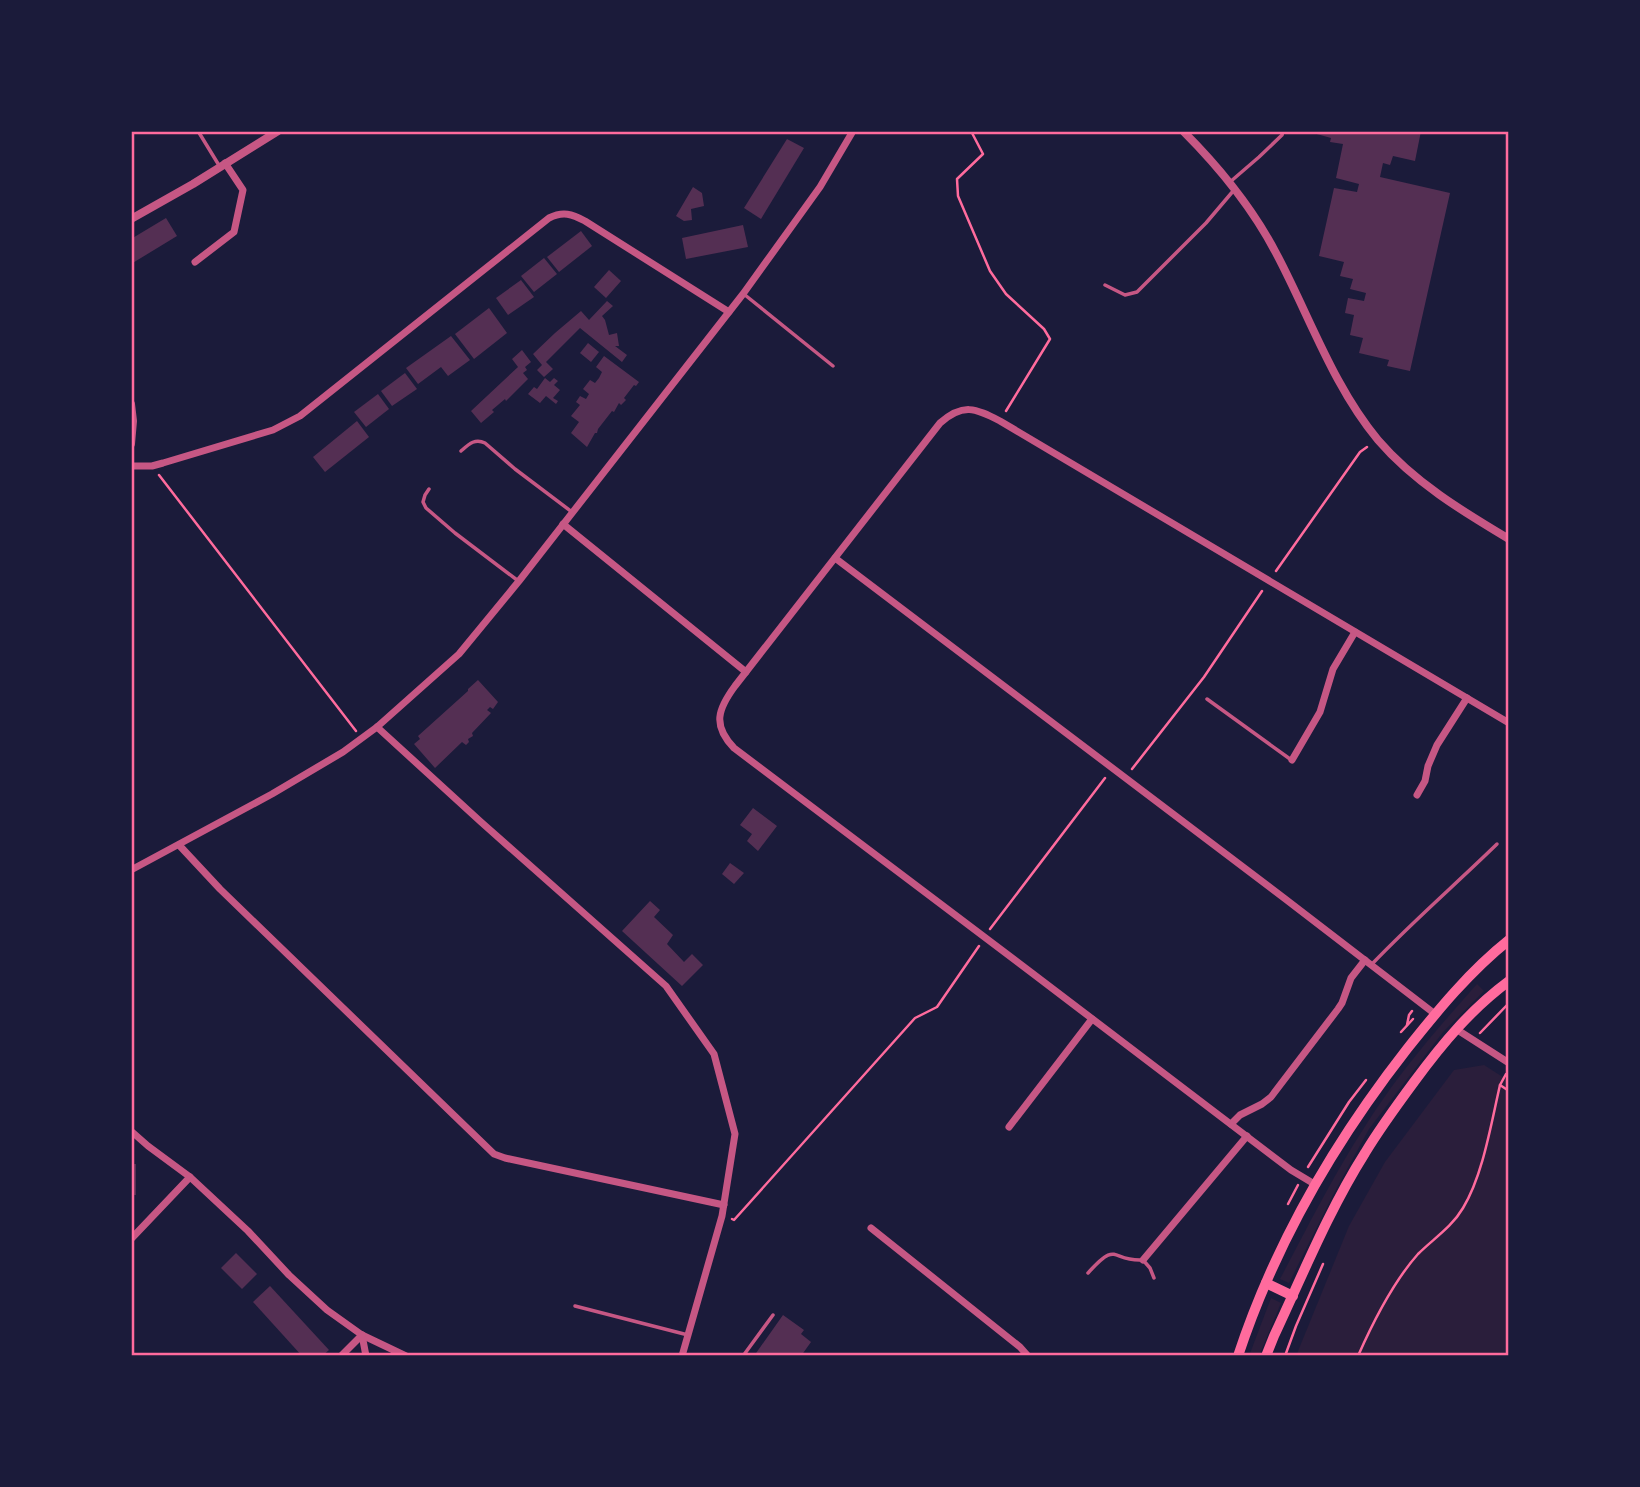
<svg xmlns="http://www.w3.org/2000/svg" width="1640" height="1487" font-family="Spectral,serif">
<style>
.green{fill:#2a1e3b}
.building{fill:#542f53}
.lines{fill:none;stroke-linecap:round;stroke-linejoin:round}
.path{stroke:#ff6b9d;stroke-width:2.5}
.service{stroke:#c65784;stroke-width:3.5}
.minor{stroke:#c65784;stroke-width:7}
.tertiary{stroke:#c65784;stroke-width:8}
.primary{stroke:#ff6b9d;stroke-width:10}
.neatline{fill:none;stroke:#ff6b9d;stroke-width:2.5}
</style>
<rect width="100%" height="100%" fill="#1b1b3a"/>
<g class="green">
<path d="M1477,984l7,7 -41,41 -74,97 -36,66 -44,88 -9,-4c27,-51 53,-103 84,-151 32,-52 73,-99 113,-144z"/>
<path d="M1484,1065l25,16v275h-213l53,-130 36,-64 69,-92z"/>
<path d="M1271,1298l10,5 -22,53h-10z"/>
</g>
<g class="building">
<path d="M1306,131h115l-6,30 -22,-5 -3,9 -7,-2 -3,14 70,16 -40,178 -23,-5 2,-6 -30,-7 4,-15 -13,-3 4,-20 -9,-2 3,-15 16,3 2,-8 -16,-4 3,-10 -13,-3 4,-14 -25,-6 15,-68 23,4 2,-8 -23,-6 7,-34 -13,-2 1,-4z"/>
<path d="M787,139l17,9 -43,71 -17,-11z"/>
<path d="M693,187l9,6 2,13 -13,3 1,11 -8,1 -8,-5z"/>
<path d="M166,218l11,18 -46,28v-25z"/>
<path d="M743,225l5,22 -62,12 -4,-21z"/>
<path d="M581,231l11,15 -33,26 -12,-15z"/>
<path d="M544,258l13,16 -23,18 -13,-16z"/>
<path d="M609,270l12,11 -15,17 -12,-11z"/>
<path d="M521,280l13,17 -26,18 -12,-17z"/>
<path d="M607,301l6,5 -11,10 3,4 4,15 8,-2 2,13h-4l12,9 -5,7 -42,-34 -34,34 7,7 -9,8 -7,-7 5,-5 -9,-11 22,-21 26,-22 8,9z"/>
<path d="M489,308l18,25 -33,26 -19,-25z"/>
<path d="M451,336l19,24 -22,16 -7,-9 -23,17 -12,-16z"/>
<path d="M588,343l11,9 -8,10 -11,-9z"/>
<path d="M522,350l9,12 -6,5 2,3 -4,3 5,6 -22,22 -1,-2 -13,11 2,2 -13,11 -10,-12 47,-44 -6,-8z"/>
<path d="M604,356l35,26 -3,4 -2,-1 -10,13 2,2 -5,5 -2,-2 -5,9 -2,-1 -14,18 -1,4h-2l-8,14 -16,-14 8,-11 -8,-6 9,-11 -4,-3 4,-6 6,3 3,-5 -6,-5 7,-9 5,3 4,-5 3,-6 -6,-5z"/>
<path d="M405,373l12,16 -25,17 -11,-15z"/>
<path d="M545,378l5,4 4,-4 4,3 -4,4 6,5 -7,8 5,3 -2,3 -10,-8 -6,7 -12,-9 6,-7 3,2z"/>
<path d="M378,394l11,15 -23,18 -12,-15z"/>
<path d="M357,421l12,16 -44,35 -12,-15z"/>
<path d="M478,680l20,22 -5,7 -3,-2 -3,3 4,3 -19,20 1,3 -5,3 1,3 -3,3 -4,-3 -27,26 -21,-24 6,-5 -2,-3 50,-45v-2z"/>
<path d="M753,808l24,18 -19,25 -11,-10 5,-7 -12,-9z"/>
<path d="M730,863l14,10 -10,11 -12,-10z"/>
<path d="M650,901l10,9 -6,7 19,18 -6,9 17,18 8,-8 11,11 -21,21 -60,-55z"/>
<rect x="131" y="1164" width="5" height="31"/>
<path d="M236,1253l21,21 -15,15 -21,-21z"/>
<path d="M270,1286l59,64 -7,6h-20l-49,-54z"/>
<path d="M783,1315l21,15 -3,4 10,8 -10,14h-47z"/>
</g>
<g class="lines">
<g class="path">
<path d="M971,131l12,23 -26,25 1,17 32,75 16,23 38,35 6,10 -44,72"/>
<path d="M159,475l197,256"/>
<path d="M1276,571l84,-119 7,-5"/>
<path d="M1132,769l72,-92 58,-86"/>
<path d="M990,929l115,-151"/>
<path d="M1407,1025l2,-10 3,-4"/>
<path d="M1401,1032l12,-13"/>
<path d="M1480,1033l29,-30"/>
<path d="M1500,1085l9,6"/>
<path d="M1308,1167l41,-65 17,-22"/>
<path d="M1288,1204l10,-19"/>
<path d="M732,1219l2,1 181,-202 22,-11 42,-61"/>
<path d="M1285,1356l11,-30 27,-62"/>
<path d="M1358,1356c15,-34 36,-75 60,-102 15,-15 34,-27 45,-46 20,-33 28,-84 37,-123l6,-11"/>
</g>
<g class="service">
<path d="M198,131l22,36"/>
<path d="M1230,182l29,-25 23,-22 1,-4"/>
<path d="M1105,285l20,10 12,-3 69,-69 28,-33"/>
<path d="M745,295l88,71"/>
<path d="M461,451c8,-7 14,-13 24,-8l30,26 57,43"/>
<path d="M429,489l-4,6 -2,7 3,6 29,25 62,47"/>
<path d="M1207,699l83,60"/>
<path d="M1372,964c40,-42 84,-80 125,-120"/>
<path d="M1088,1273c31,-34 22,-11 55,-13l7,8 4,10"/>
<path d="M575,1306l113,29"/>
<path d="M743,1356l30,-41"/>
</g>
<g class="minor">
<path d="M195,262l39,-30 9,-42 -18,-27"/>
<path d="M131,466h21l11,-3 110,-33 27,-14 249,-198c14,-7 23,-4 36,3l144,91"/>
<path d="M563,524l183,148"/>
<path d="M835,558l449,340 151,116"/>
<path d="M377,727l104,95 185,164 48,68 21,80 -13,82 -40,140"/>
<path d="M1292,760l28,-48 13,-43 22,-37"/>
<path d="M1417,795l8,-14 3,-15 9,-21 30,-47"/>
<path d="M179,845l41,44 274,265 11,4 219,47"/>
<path d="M131,870l141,-76 71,-42 34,-25 82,-73 60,-73 224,-287 77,-107 33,-56"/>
<path d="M1456,1029l53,34"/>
<path d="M1231,1124l9,-9 22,-11 9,-7 67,-88 4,-6 9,-25 14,-18"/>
<path d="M1009,1127l83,-108"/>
<path d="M131,1131l17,15 42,31 58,54 41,44 38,35 35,25 44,21"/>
<path d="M1316,1185l-25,-15 -259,-197 -298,-225c-22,-23 -16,-39 1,-62l205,-263c23,-20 35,-15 60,-2l509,302"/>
<path d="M871,1228l149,119 8,9"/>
<path d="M131,1239l59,-62"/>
<path d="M1143,1260l104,-124"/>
<path d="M362,1335l4,21"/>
<path d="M341,1356l21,-21"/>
</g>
<g class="tertiary">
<path d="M1183,131c37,37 69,76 93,122 33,62 57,133 102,187 36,42 84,71 131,99"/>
<path d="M131,219l62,-35 85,-53"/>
<path d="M131,404l2,17 -2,23"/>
</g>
<g class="primary">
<path d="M1266,1283l27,13"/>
<path d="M1238,1356c37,-112 97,-215 169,-307 31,-39 63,-78 102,-109"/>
<path d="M1266,1356l8,-20c29,-62 55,-126 91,-183 15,-25 32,-48 49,-71 28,-38 57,-73 95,-101"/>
</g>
</g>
<rect width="1640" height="1487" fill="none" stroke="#1b1b3a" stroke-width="266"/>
<rect x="133" y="133" width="1374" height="1221" class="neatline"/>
</svg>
